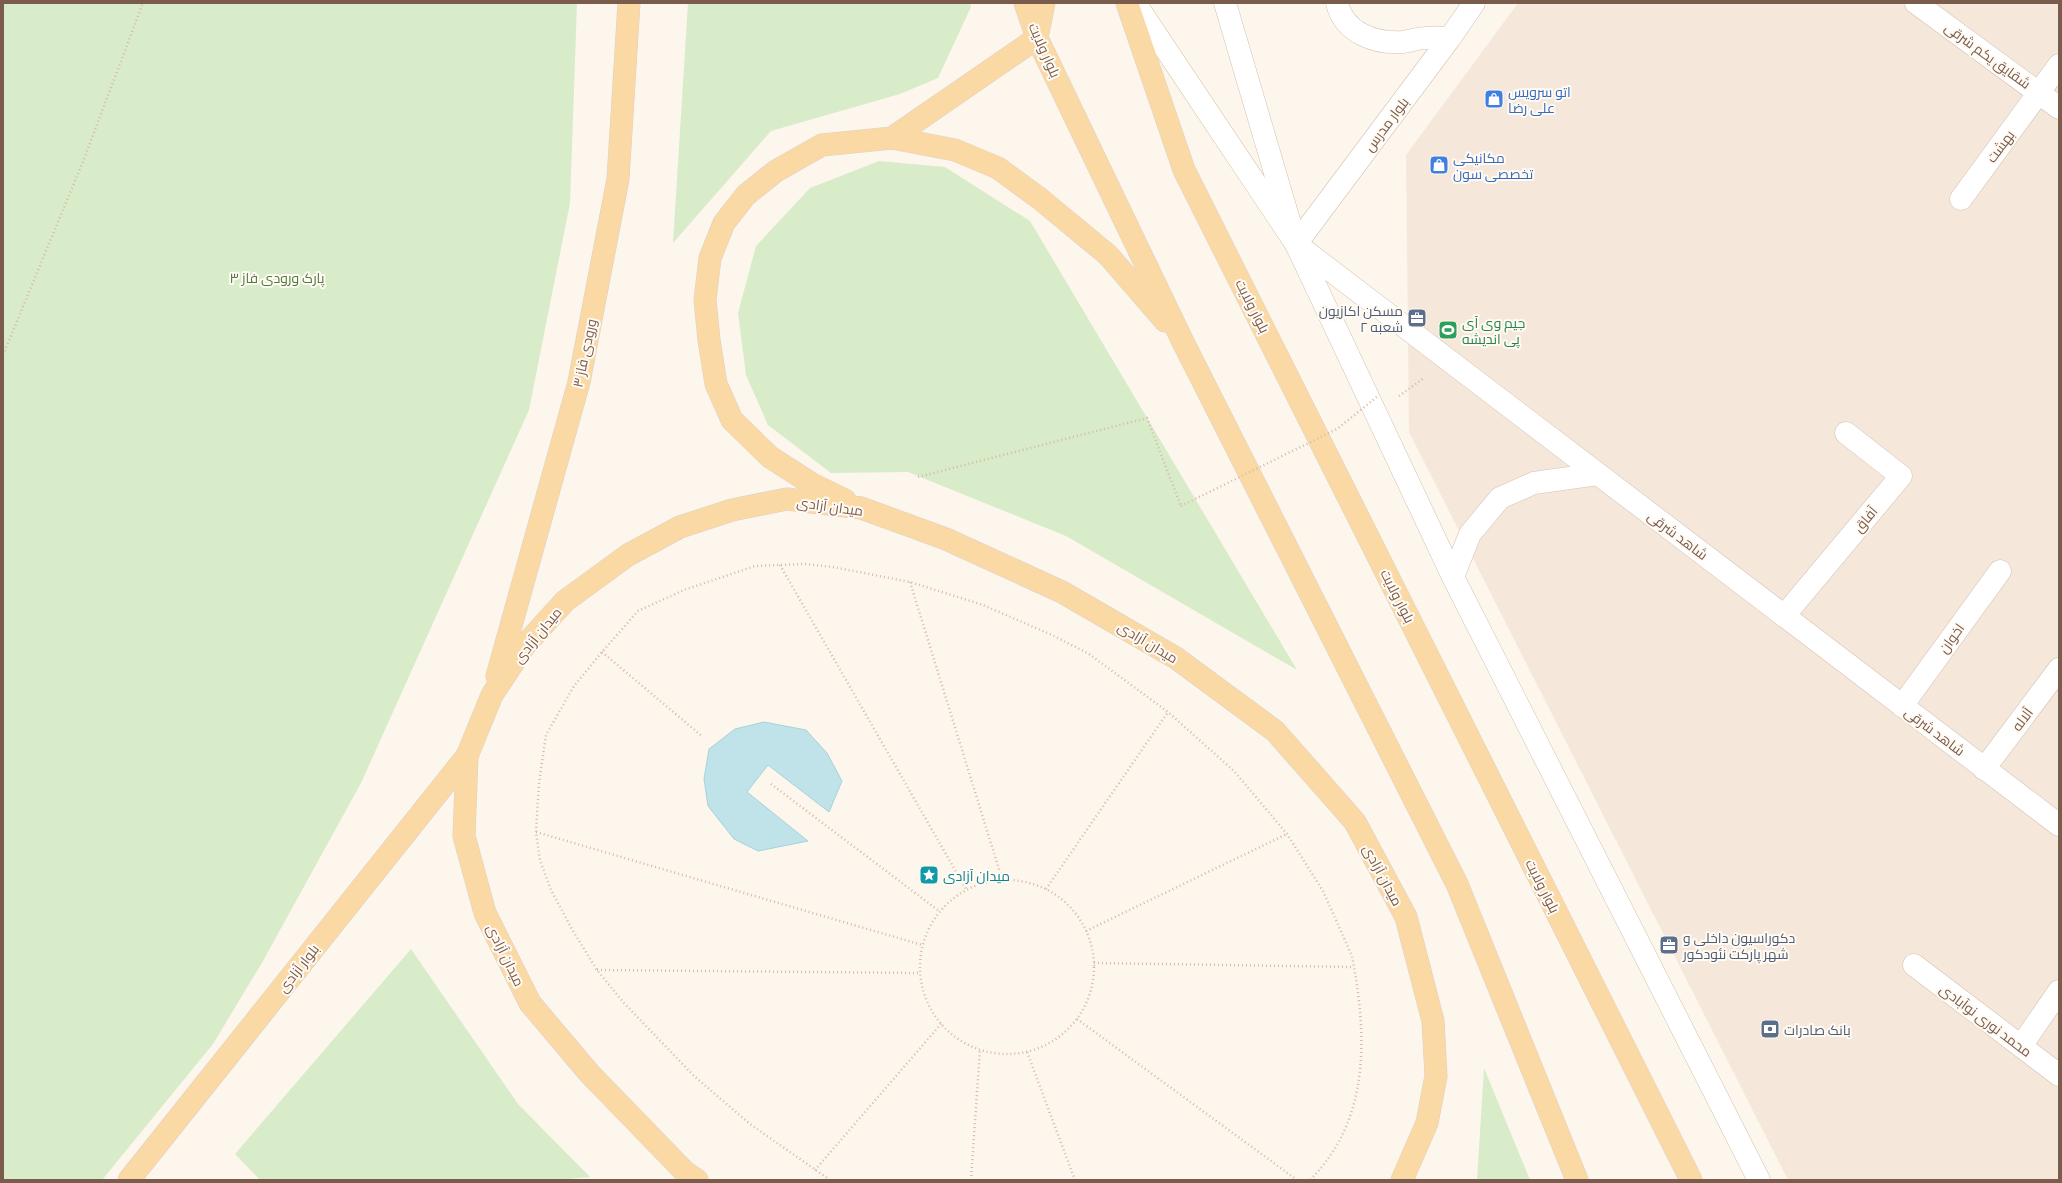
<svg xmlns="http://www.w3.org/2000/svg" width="2062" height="1183" font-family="Manrope,Cairo,sans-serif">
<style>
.residential{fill:#f5e8da}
.green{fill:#d8ecc9}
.water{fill:#bfe3e8;stroke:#a5d3da}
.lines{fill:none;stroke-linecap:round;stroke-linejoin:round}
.street-casing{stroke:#d1beb0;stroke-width:23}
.secondary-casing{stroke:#d6c0b0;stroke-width:23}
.primary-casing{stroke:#dad1cd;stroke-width:23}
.path{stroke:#d9b8a5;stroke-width:2.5;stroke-dasharray:1 3;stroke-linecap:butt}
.street{stroke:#fff;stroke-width:22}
.secondary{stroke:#fff;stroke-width:22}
.primary{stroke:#fbd9a5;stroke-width:22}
.path-bridge{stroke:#d9b8a5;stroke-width:2.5;stroke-dasharray:1 3;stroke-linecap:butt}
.labels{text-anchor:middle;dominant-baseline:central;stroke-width:4;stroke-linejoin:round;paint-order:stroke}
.street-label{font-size:14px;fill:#7a5c4d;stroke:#fffaf3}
.shop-label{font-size:14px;fill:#366cbe;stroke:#fffaf3;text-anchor:start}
.park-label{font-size:14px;fill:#537a41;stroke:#fffaf3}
.service-label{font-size:14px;fill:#4e5e75;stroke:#fffaf3;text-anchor:start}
.leisure-label{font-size:14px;fill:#27864d;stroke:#fffaf3;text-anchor:start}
.culture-label{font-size:14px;fill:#0d838f;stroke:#fffaf3;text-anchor:start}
</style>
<rect width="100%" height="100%" fill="#fdf6ec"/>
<path class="residential" d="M1518,3h541v1177h-271l-379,-748 -3,-277z"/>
<g class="green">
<path d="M3,3h574l-7,200 -41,207 -168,373 -98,178 -50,83 -111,136h-99z"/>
<path d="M688,3h282l1,4 -33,71 -38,16 -129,37 -98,112z"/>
<path d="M879,161l66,6 85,54 267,449 -231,-134 -158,-64 -77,1 -63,-48 -22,-50 -8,-62 18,-67 54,-58z"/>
<path d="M411,949l107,155 72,73 -33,3h-297l-25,-26z"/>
<path d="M1484,1068l46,112h-53z"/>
</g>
<path class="water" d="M764,722l42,8 21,23 15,28 -13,31 -61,-47 -21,27 61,49 -50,10 -24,-12 -26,-33 -4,-27 5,-30 26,-20z"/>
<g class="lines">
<defs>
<g id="street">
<path d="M1916,3l143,105"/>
<path d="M1961,199l98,-134"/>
<path d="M1784,616l117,-140 -55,-43"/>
<path d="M1902,706l98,-135"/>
<path d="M1984,769l75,-100"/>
<path d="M1914,965l145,110"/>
<path d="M2021,1046l38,-55"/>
</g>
<g id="secondary">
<path d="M1135,3l161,241 763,581"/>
<path d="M1225,3l71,241 157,333 306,603"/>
<path d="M1337,3c7,30 38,41 66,39 7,-1 15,-4 22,-4 8,-1 17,0 25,0"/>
<path d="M1296,244l154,-206 24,-35"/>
<path d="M1453,577l17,-43 30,-36 34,-15 64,-9"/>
</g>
<g id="primary">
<path d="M1025,3l12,35 146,304 274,542 120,296"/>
<path d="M1127,3l57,167 507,1010"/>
<path d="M892,138l145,-100 7,-35"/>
<path d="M845,500l-33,-16 -42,-27 -38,-37 -16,-36 -7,-44 -4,-40 5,-42 14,-35 22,-28 30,-24 46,-26 70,-7 63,12 43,18 41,30 69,57 57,66"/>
<path d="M497,676l82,-294 39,-203 11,-176"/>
<path d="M129,1180l338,-424"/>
<path d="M697,1180l-12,-8 -96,-99 -59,-70 -45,-90 -21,-77 3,-80 25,-61 33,-50 40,-44 63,-46 52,-28 52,-17 55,-11 74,9 85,31 116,53 114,66 99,73 80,91 51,95 27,104 3,55 -9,47 -25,57"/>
</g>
</defs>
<use href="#street" class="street-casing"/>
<use href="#secondary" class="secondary-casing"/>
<use href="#primary" class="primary-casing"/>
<g class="path">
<path d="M3,355l79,-191 61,-161"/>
<path d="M1399,396l25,-18"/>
<path d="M918,477l229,-59 34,88"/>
<path d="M780,565l186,324"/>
<path d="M910,582l92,297"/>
<path d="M602,652l101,85"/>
<path d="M771,784l168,127"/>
<path d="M536,832l386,113"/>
<circle cx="1007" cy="967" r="87"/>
<path d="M1046,889l122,-177"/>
<path d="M1086,931l201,-97"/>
<path d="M1094,963l260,4"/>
<path d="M597,970l322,3"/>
<path d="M1077,1019l220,161"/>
<path d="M1027,1052l48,128"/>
<path d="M815,1170l126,-146"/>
<path d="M830,1180l-80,-56 -56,-48 -70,-73 -27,-33 -24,-39 -22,-41 -11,-30 -4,-28 3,-49 7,-48 28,-49 28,-34 36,-41 46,-21 71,-24 49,-2 29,3 77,15 73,23 69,30 37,19 79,58 66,59 53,63 36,57 29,65c15,79 19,163 -42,224"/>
<path d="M971,1180l9,-131"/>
</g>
<use href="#street" class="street"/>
<use href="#secondary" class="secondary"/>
<use href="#primary" class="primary"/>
<path class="path-bridge" d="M1181,506l156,-77 41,-33"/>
</g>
<defs>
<symbol id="shop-square" viewBox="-11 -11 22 22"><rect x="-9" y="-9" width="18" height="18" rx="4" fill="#3f7fe0" stroke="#fffaf3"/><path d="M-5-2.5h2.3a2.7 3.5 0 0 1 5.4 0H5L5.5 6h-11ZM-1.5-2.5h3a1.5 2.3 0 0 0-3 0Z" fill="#fff"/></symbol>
<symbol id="office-square" viewBox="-11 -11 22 22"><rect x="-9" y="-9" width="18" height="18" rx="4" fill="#5c6f8a" stroke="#fffaf3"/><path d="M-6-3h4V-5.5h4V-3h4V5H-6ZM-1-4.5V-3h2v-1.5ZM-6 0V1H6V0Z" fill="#fff"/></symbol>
<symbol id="stadium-square" viewBox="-11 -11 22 22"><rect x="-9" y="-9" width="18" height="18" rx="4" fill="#2e9e5b" stroke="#fffaf3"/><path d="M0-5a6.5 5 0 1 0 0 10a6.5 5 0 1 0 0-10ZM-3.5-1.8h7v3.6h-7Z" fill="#fff"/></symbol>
<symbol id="sight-square" viewBox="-11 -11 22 22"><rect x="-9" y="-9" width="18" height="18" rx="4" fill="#0f9aa8" stroke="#fffaf3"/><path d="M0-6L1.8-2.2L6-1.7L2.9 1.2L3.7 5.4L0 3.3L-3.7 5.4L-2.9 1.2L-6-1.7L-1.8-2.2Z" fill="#fff"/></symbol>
<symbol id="bank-square" viewBox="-11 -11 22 22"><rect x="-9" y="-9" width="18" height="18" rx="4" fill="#5c6f8a" stroke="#fffaf3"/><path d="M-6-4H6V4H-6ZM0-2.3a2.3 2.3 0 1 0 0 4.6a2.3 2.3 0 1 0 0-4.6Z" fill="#fff"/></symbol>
</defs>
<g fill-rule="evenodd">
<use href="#shop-square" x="1483" y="88" width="22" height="22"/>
<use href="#shop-square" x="1428" y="154" width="22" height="22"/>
<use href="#office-square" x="1406" y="307" width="22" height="22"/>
<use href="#stadium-square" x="1437" y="319" width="22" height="22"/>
<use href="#sight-square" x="918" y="864" width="22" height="22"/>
<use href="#office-square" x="1658" y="934" width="22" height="22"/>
<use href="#bank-square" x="1759" y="1018" width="22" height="22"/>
</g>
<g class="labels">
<g class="street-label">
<text transform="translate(1045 50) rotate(66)">بلوار ولایت</text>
<text transform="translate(1988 55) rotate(36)">شقایق یکم شرقی</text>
<text transform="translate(1386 124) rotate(-53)">بلوار مدرس</text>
<text transform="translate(2000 146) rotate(-53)">بهشت</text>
<text transform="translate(1253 306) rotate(63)">بلوار ولایت</text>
<text transform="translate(584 353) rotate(-78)">ورودی فاز ۳</text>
<text transform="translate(830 506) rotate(8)">میدان آزادی</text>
<text transform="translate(1865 519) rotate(-50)">آفاق</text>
<text transform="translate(1678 535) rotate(37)">شاهد شرقی</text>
<text transform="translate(1398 596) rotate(63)">بلوار ولایت</text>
<text transform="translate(537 635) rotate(-51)">میدان آزادی</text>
<text transform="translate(1951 638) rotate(-54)">اخوان</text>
<text transform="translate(1148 642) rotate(31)">میدان آزادی</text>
<text transform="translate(2022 719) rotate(-53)">آلاله</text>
<text transform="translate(1935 731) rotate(37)">شاهد شرقی</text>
<text transform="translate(1383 875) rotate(62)">میدان آزادی</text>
<text transform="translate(1543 886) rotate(63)">بلوار ولایت</text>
<text transform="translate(506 955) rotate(64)">میدان آزادی</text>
<text transform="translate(298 968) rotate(-52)">بلوار آزادی</text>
<text transform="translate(1986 1020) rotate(37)">محمد نوری نوآبادی</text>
</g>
<g class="shop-label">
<text x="1508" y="91">اتو سرویس<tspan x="1508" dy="16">علی رضا</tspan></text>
<text x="1453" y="157">مکانیکی<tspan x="1453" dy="16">تخصصی سون</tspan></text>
</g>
<g class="park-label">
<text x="277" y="277">پارک ورودی فاز ۳</text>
</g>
<g class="service-label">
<text x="1403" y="310" text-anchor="end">مسکن اکازیون<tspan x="1403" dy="16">شعبه ۲</tspan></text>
<text x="1683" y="937">دکوراسیون داخلی و<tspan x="1683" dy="16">شهر پارکت نئودکور</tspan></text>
<text x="1784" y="1029">بانک صادرات</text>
</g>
<g class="leisure-label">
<text x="1462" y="322">جیم وی آی<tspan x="1462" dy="16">پی اندیشه</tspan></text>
</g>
<g class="culture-label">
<text x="943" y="875">میدان آزادی</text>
</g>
</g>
<rect width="2062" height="1183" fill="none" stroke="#7a5c4d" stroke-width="8"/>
</svg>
